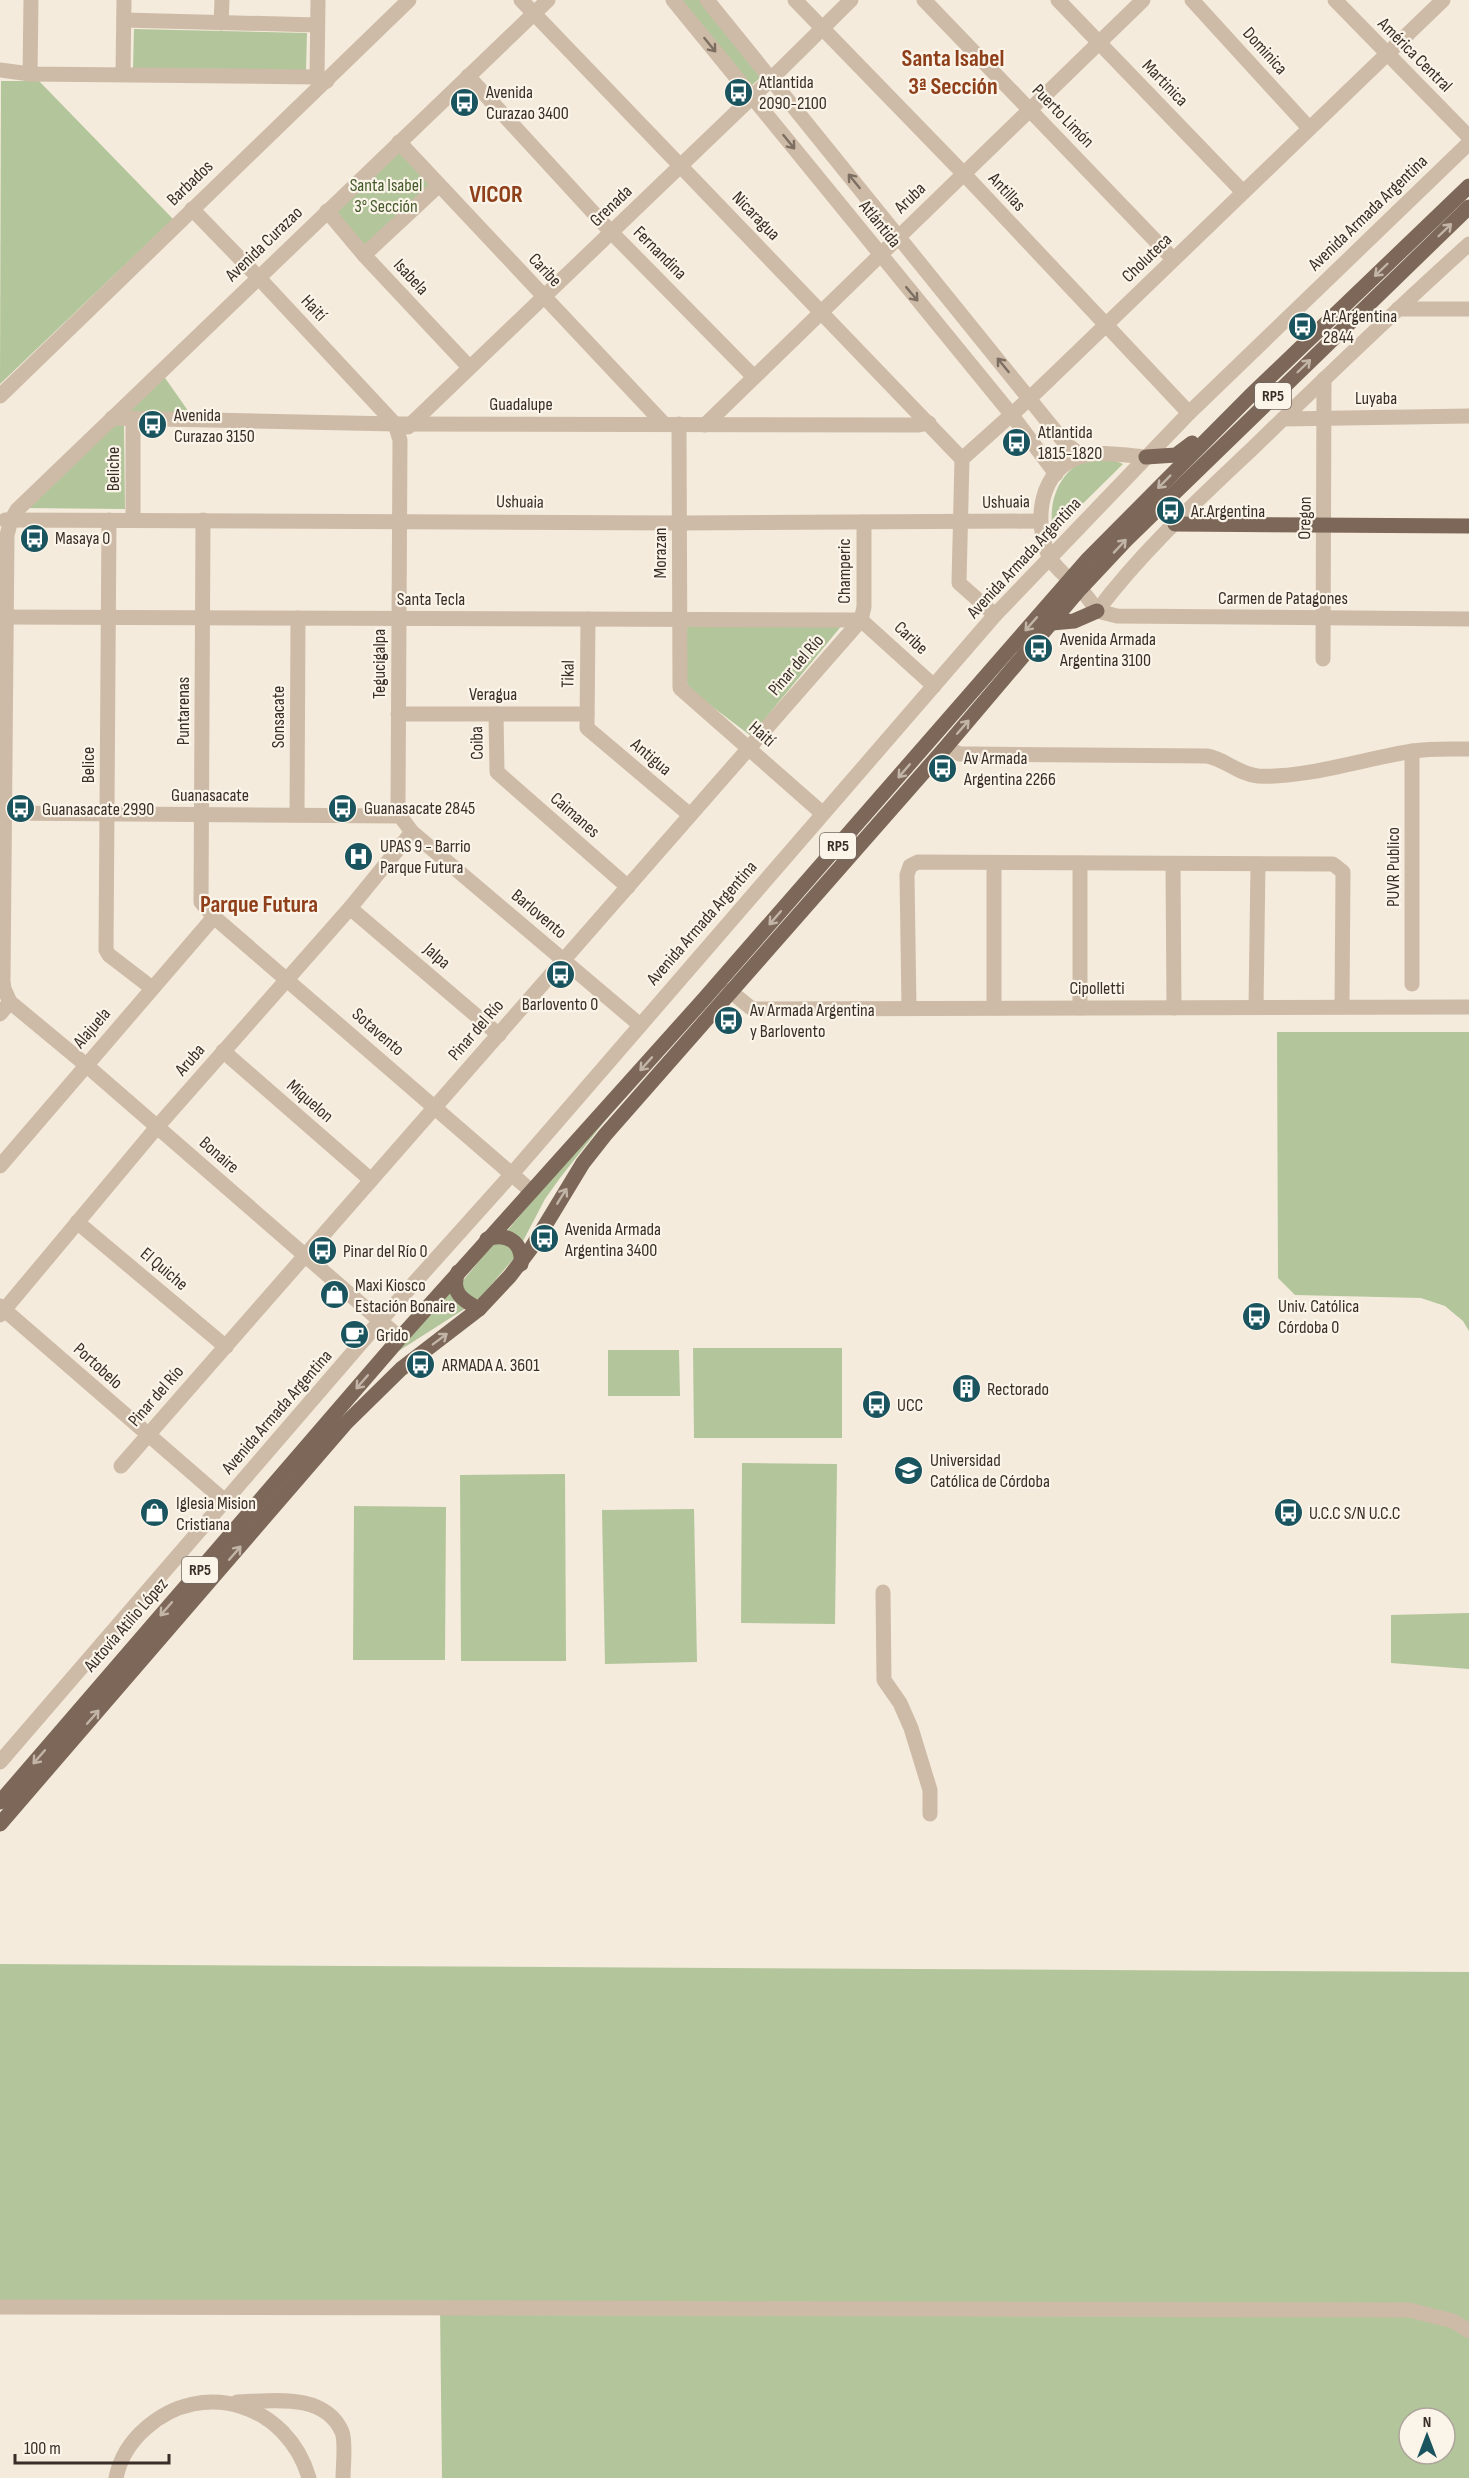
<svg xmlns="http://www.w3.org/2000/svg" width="1469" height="2478" font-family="'Sofia Sans Condensed',sans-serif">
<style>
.green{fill:#b3c59b;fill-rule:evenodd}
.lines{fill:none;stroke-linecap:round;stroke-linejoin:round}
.minor{stroke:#cebba7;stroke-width:15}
.major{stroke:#7c6758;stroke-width:15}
.oneway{stroke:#7c6e61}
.oneway2{stroke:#c2b5a8}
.labels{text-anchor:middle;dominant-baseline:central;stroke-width:4.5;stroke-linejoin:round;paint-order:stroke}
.shield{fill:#fbf4e9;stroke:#736a62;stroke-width:1.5}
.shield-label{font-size:16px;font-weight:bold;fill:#392f28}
.street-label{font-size:18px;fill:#392f28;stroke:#fbf4e9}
.poi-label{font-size:18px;fill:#392f28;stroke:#fbf4e9;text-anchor:start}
.park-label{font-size:18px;fill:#445a2a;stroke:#fbf4e9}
.district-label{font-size:24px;font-weight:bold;fill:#8f3f1a;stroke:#fbf4e9}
</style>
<rect width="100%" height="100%" fill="#f4ebdc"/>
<g class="green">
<path d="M675,0h27l62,74 -19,18z"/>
<path d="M134,29l173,4 -1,39 -173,-3z"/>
<path d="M1,81h38l134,138 -173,165z"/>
<path d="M399,147l36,37 -70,66 -35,-37z"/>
<path d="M163,375l28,40h-69z"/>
<path d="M124,423l1,86 -103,-1 92,-84z"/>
<path d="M1111,459l12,5 -70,69c-4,-23 0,-49 21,-66 9,-7 26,-7 37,-8z"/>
<path d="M687,621l156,3 -92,112 -62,-47 -3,-9z"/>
<path d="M1277,1032h192v299l-6,-10 -18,-15 -24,-8 -126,-3 -17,-17z"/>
<path d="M608,1111l3,2 -51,65 -15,21 -23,44 -16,-11z"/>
<path d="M503,1240l10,7 2,10 -36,42 -9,1 -9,-17 33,-40z"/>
<path d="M450,1290l16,18 -69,44z"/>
<path d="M693,1348h149v90h-148z"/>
<path d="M608,1350h71l1,46h-72z"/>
<path d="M742,1463l95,1 -2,160 -94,-1z"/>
<path d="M565,1474l1,187h-105l-1,-186z"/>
<path d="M354,1506l92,1 -1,153h-92z"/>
<path d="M694,1509l3,153 -92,2 -3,-154z"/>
<path d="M1469,1613v56l-78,-6v-48z"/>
<path d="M0,1964l1469,8v506h-1027l-2,-170 -440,-1zM1409,2418h36v36h-36z"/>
</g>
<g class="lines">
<g class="minor">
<path d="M521,0l441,459"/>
<path d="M673,0l338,414 45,60"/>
<path d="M707,0l358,443 17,13"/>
<path d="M795,0l168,173 226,240"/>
<path d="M924,0l249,259"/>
<path d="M1058,0l185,192"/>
<path d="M1192,0l117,128"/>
<path d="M1335,0l134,137"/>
<path d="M124,20l193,5"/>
<path d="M221,23l1,-23"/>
<path d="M0,70l30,4 287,3 10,4"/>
<path d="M123,73l1,-73"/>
<path d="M30,74l1,-74"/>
<path d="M468,76l144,157 141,143"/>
<path d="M317,77l1,-77"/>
<path d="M399,142l265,282"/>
<path d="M192,209l66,68 137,147 5,16 -2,365 2,11 12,16 228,193"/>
<path d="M327,211l37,44 105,112"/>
<path d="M364,255l74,-69"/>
<path d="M1398,309h71"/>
<path d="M0,396l409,-396"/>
<path d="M112,418l283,6 524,1 10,-2"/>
<path d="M133,419v101"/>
<path d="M1283,419l186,-3"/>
<path d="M679,424l1,264 142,125"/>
<path d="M705,425l438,-425"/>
<path d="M408,427l363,-348 80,-79"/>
<path d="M5,520l675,3 360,-2"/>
<path d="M109,520l-3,430 3,5 43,33"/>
<path d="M203,520l-2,382 13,15 316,273"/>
<path d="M1097,611c45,-60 102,-112 157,-164 71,-69 142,-137 215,-203"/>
<path d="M1097,611l20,5 352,3"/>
<path d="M1097,611c-5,-8 -10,-15 -17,-22 -10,-10 -25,-20 -31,-33 -16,-35 -10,-87 33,-100 20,-5 43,-1 64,1"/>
<path d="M995,615l-36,-32 3,-124 68,-61 413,-398"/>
<path d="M0,617l861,3"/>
<path d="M588,619l-1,109 103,87"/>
<path d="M861,620l73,66"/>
<path d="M1323,659l1,-280"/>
<path d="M398,714h189"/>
<path d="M496,714l1,58 131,115"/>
<path d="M945,748l15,6h11l236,2c18,3 31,18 51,20 45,3 109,-18 155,-25 18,-3 38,-2 56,-2"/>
<path d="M1412,751v233"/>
<path d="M0,813l400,3"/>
<path d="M297,815l1,-197"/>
<path d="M1080,863v145"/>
<path d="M1173,864l1,144"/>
<path d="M350,908l149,127"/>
<path d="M730,991l21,17 5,1 713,-2"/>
<path d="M1256,1007l2,-143"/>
<path d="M909,1008l-2,-133 3,-9 8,-4 415,2 10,8 -1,135"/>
<path d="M994,1008v-145"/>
<path d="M0,1014l10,-12"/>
<path d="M223,1051l148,129"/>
<path d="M0,1166l214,-249"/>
<path d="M77,1222l149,125"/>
<path d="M0,1306l226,196"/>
<path d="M0,1315l157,-188 193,-219 62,-76"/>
<path d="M400,1338l-314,-273 -76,-63 -6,-13 -1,-8 4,-446 4,-15 6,-10 531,-510"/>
<path d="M121,1466l740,-846 3,-13v-85"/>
<path d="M883,1592l1,88 16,23 11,25 19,62v24"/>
<path d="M0,1762l380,-441 131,-146 484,-560 194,-202 280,-270"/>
<path d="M0,2307l1409,3 44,11 16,10"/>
<path d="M237,2402c34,-1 88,-10 105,30 4,9 1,35 1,46"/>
<path d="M116,2478c4,-20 15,-37 30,-50 58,-51 142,-23 163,50"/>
</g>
<g class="major">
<path d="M1146,457l30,-2 16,-12"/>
<path d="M1175,524l294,2"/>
<path d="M1052,623l22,-2 23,-10"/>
<path d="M487,1239c20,-7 36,3 34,25"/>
<path d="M458,1272c-8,20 4,28 21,37"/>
<path d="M0,1802l400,-464 304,-339 384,-440 162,-163 219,-210"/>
<path d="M0,1824l345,-400 56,-55 78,-60 31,-33 22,-29 51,-84 22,-28 340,-387 135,-159 46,-49 343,-333"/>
</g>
</g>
<defs><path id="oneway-shaft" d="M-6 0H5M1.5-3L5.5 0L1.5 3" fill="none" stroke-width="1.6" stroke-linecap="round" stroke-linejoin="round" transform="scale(1.5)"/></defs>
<g class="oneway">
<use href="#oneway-shaft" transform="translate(710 45) rotate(51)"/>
<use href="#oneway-shaft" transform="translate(789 142) rotate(51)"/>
<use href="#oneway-shaft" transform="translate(854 181) rotate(-129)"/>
<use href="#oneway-shaft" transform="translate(912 294) rotate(50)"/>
<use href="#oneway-shaft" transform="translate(1003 365) rotate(-129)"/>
</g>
<g class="oneway2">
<use href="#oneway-shaft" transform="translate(1445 230) rotate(-44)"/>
<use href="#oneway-shaft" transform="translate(1381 270) rotate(136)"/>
<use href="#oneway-shaft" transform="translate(1304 366) rotate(-44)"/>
<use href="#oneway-shaft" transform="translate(1164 482) rotate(135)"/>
<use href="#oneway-shaft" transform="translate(1120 546) rotate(-47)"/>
<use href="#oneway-shaft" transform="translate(1031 624) rotate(131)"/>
<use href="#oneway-shaft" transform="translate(963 727) rotate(-49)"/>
<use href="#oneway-shaft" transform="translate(904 771) rotate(131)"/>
<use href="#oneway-shaft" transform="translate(775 918) rotate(131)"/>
<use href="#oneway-shaft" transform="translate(646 1064) rotate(132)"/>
<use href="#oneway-shaft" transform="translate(562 1196) rotate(-58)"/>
<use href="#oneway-shaft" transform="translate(440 1339) rotate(-37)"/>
<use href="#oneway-shaft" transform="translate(362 1382) rotate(131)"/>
<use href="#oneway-shaft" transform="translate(235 1553) rotate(-49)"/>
<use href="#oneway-shaft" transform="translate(166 1609) rotate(131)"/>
<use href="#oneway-shaft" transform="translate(93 1717) rotate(-49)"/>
<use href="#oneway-shaft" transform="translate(39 1757) rotate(131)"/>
</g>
<defs>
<symbol id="bus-disc" viewBox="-11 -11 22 22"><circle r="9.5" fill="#1a555f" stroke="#fbf4e9"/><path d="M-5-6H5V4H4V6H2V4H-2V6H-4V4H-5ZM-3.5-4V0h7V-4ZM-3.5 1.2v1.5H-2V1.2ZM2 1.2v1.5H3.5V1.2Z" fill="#fff"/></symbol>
<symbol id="hospital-disc" viewBox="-11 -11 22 22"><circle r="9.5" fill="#1a555f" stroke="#fbf4e9"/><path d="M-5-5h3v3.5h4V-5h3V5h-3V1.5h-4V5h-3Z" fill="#fff"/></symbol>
<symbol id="shop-disc" viewBox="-11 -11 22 22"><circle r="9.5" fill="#1a555f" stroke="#fbf4e9"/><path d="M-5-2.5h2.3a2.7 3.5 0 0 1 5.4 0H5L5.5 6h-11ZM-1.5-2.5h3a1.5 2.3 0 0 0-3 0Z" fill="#fff"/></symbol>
<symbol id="cafe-disc" viewBox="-11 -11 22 22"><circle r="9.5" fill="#1a555f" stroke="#fbf4e9"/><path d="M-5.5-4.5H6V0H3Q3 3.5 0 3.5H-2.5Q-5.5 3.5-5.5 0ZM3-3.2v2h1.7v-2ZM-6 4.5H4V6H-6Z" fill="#fff"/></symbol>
<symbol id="building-disc" viewBox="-11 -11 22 22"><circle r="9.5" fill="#1a555f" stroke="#fbf4e9"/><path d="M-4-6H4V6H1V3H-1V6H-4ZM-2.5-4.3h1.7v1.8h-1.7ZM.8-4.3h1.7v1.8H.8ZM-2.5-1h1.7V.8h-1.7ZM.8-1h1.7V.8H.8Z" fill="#fff"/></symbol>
<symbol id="university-disc" viewBox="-11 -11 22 22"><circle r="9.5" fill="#1a555f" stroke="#fbf4e9"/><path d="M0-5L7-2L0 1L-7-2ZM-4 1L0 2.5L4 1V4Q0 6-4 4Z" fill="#fff"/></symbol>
</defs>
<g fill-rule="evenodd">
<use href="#bus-disc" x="722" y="76" width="33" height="33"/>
<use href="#bus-disc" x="448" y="86" width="33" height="33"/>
<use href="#bus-disc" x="1286" y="310" width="33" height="33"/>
<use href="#bus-disc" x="136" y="408" width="33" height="33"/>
<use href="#bus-disc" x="1000" y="426" width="33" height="33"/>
<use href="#bus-disc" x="1154" y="494" width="33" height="33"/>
<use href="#bus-disc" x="18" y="522" width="33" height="33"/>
<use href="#bus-disc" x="1022" y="632" width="33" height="33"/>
<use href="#bus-disc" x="926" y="752" width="33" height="33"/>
<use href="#bus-disc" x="326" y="792" width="33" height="33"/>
<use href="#bus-disc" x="4" y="792" width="33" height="33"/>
<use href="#hospital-disc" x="342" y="840" width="33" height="33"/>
<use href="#bus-disc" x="544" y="958" width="33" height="33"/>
<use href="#bus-disc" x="712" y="1004" width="33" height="33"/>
<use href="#bus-disc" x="528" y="1222" width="33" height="33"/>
<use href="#bus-disc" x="306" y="1234" width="33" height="33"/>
<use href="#shop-disc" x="318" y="1278" width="33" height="33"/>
<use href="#bus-disc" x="1240" y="1300" width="33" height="33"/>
<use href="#cafe-disc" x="338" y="1318" width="33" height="33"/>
<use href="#bus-disc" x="404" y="1348" width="33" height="33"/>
<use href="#building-disc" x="950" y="1372" width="33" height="33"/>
<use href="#bus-disc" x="860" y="1388" width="33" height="33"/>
<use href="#university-disc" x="892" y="1454" width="33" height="33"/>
<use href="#shop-disc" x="138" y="1496" width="33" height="33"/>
<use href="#bus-disc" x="1272" y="1496" width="33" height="33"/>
</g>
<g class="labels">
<g class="shield">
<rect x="1255" y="383" width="36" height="26" rx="4.5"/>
<rect x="820" y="833" width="36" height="26" rx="4.5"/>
<rect x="182" y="1557" width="36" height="26" rx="4.5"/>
</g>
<g class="shield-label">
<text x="1273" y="396">RP5</text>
<text x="838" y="846">RP5</text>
<text x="200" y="1570">RP5</text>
</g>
<g class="street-label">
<text transform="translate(1265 51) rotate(48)">Dominica</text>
<text transform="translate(1415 55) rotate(45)">América Central</text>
<text transform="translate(1165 83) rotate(46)">Martinica</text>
<text transform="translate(1063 116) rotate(46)">Puerto Limón</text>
<text transform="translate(190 183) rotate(-44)">Barbados</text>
<text transform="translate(1007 192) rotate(47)">Antillas</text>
<text transform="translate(910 198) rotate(-44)">Aruba</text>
<text transform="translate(611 206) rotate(-44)">Grenada</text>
<text transform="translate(1368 213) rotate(-44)">Avenida Armada Argentina</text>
<text transform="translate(756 216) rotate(46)">Nicaragua</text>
<text transform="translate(880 224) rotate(51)">Atlántida</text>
<text transform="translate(264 244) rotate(-44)">Avenida Curazao</text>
<text transform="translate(660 253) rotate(45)">Fernandina</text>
<text transform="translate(1147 258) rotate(-44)">Choluteca</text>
<text transform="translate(545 270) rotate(47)">Caribe</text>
<text transform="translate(411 277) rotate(47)">Isabela</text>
<text transform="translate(314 308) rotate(47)">Haití</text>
<text x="1376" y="398">Luyaba</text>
<text x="521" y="404">Guadalupe</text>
<text transform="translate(113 469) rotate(-90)">Beliche</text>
<text transform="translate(520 502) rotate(1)">Ushuaia</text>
<text transform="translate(1006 502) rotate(-1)">Ushuaia</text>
<text transform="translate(1305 518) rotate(-89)">Oregon</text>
<text transform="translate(660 553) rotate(-90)">Morazan</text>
<text transform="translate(1024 558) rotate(-47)">Avenida Armada Argentina</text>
<text transform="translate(844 571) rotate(-90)">Champeric</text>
<text x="1283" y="598">Carmen de Patagones</text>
<text x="431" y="599">Santa Tecla</text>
<text transform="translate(911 638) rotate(43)">Caribe</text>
<text transform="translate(379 664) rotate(-90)">Tegucigalpa</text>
<text transform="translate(796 665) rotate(-49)">Pinar del Río</text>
<text transform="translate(568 674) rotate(-89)">Tikal</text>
<text x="493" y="694">Veragua</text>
<text transform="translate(183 711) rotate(-90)">Puntarenas</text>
<text transform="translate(278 717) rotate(-90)">Sonsacate</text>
<text transform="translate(762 734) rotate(41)">Haití</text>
<text transform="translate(477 743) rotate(-91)">Coiba</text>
<text transform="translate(651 757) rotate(40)">Antigua</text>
<text transform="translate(88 765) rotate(-90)">Belice</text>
<text x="210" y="795">Guanasacate</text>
<text transform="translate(575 815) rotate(41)">Caimanes</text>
<text transform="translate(1393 867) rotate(-90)">PUVR Publico</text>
<text transform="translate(539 914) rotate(40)">Barlovento</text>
<text transform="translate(702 923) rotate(-49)">Avenida Armada Argentina</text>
<text transform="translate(437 956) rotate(41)">Jalpa</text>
<text x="1097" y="988">Cipolletti</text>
<text transform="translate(92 1028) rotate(-49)">Alajuela</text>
<text transform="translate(476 1030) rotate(-49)">Pinar del Río</text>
<text transform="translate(378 1032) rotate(41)">Sotavento</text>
<text transform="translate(190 1060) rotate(-49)">Aruba</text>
<text transform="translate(310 1101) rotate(41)">Miquelon</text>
<text transform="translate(219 1155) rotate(41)">Bonaire</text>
<text transform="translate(164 1269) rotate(40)">El Quiche</text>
<text transform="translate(98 1366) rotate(42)">Portobelo</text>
<text transform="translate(156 1396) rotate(-49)">Pinar del Río</text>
<text transform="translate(277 1412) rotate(-49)">Avenida Armada Argentina</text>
<text transform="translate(126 1625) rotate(-49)">Autovía Atilio López</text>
</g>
<g class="poi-label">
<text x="759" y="82">Atlantida<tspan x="759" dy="21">2090-2100</tspan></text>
<text x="486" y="92">Avenida<tspan x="486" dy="21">Curazao 3400</tspan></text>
<text x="1323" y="316">Ar.Argentina<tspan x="1323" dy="21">2844</tspan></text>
<text x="174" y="415">Avenida<tspan x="174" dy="21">Curazao 3150</tspan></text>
<text x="1038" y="432">Atlantida<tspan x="1038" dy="21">1815-1820</tspan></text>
<text x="1191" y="511">Ar.Argentina</text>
<text x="55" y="538">Masaya 0</text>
<text x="1060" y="639">Avenida Armada<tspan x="1060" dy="21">Argentina 3100</tspan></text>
<text x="964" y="758">Av Armada<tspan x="964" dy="21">Argentina 2266</tspan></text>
<text x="364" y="808">Guanasacate 2845</text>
<text x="42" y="809">Guanasacate 2990</text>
<text x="380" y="846">UPAS 9 - Barrio<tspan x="380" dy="21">Parque Futura</tspan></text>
<text x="560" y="1004" text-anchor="middle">Barlovento 0</text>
<text x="750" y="1010">Av Armada Argentina<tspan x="750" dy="21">y Barlovento</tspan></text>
<text x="565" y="1229">Avenida Armada<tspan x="565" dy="21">Argentina 3400</tspan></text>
<text x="343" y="1251">Pinar del Río 0</text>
<text x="355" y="1285">Maxi Kiosco<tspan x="355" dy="21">Estación Bonaire</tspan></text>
<text x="1278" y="1306">Univ. Católica<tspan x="1278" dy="21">Córdoba 0</tspan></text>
<text x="376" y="1335">Grido</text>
<text x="442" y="1365">ARMADA A. 3601</text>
<text x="987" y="1389">Rectorado</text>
<text x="897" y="1405">UCC</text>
<text x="930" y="1460">Universidad<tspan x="930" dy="21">Católica de Córdoba</tspan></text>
<text x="176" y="1503">Iglesia Mision<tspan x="176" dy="21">Cristiana</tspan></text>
<text x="1309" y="1513">U.C.C S/N U.C.C</text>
</g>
<g class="park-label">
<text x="386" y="185">Santa Isabel<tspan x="386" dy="21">3° Sección</tspan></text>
</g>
<g class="district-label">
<text x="953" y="58">Santa Isabel<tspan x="953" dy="28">3ª Sección</tspan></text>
<text x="496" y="194">VICOR</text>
<text x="259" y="904">Parque Futura</text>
</g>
</g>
<g transform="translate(1427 2436)"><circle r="28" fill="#fbf4e9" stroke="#ada59c" stroke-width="1.5"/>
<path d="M0-4.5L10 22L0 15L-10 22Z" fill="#1a555f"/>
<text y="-9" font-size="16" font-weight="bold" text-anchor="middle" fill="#392f28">N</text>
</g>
<path d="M15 2454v9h154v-9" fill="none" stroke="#392f28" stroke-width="3"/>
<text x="24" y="2454" font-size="18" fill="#392f28" stroke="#fbf4e9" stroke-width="4.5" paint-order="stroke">100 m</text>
</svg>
